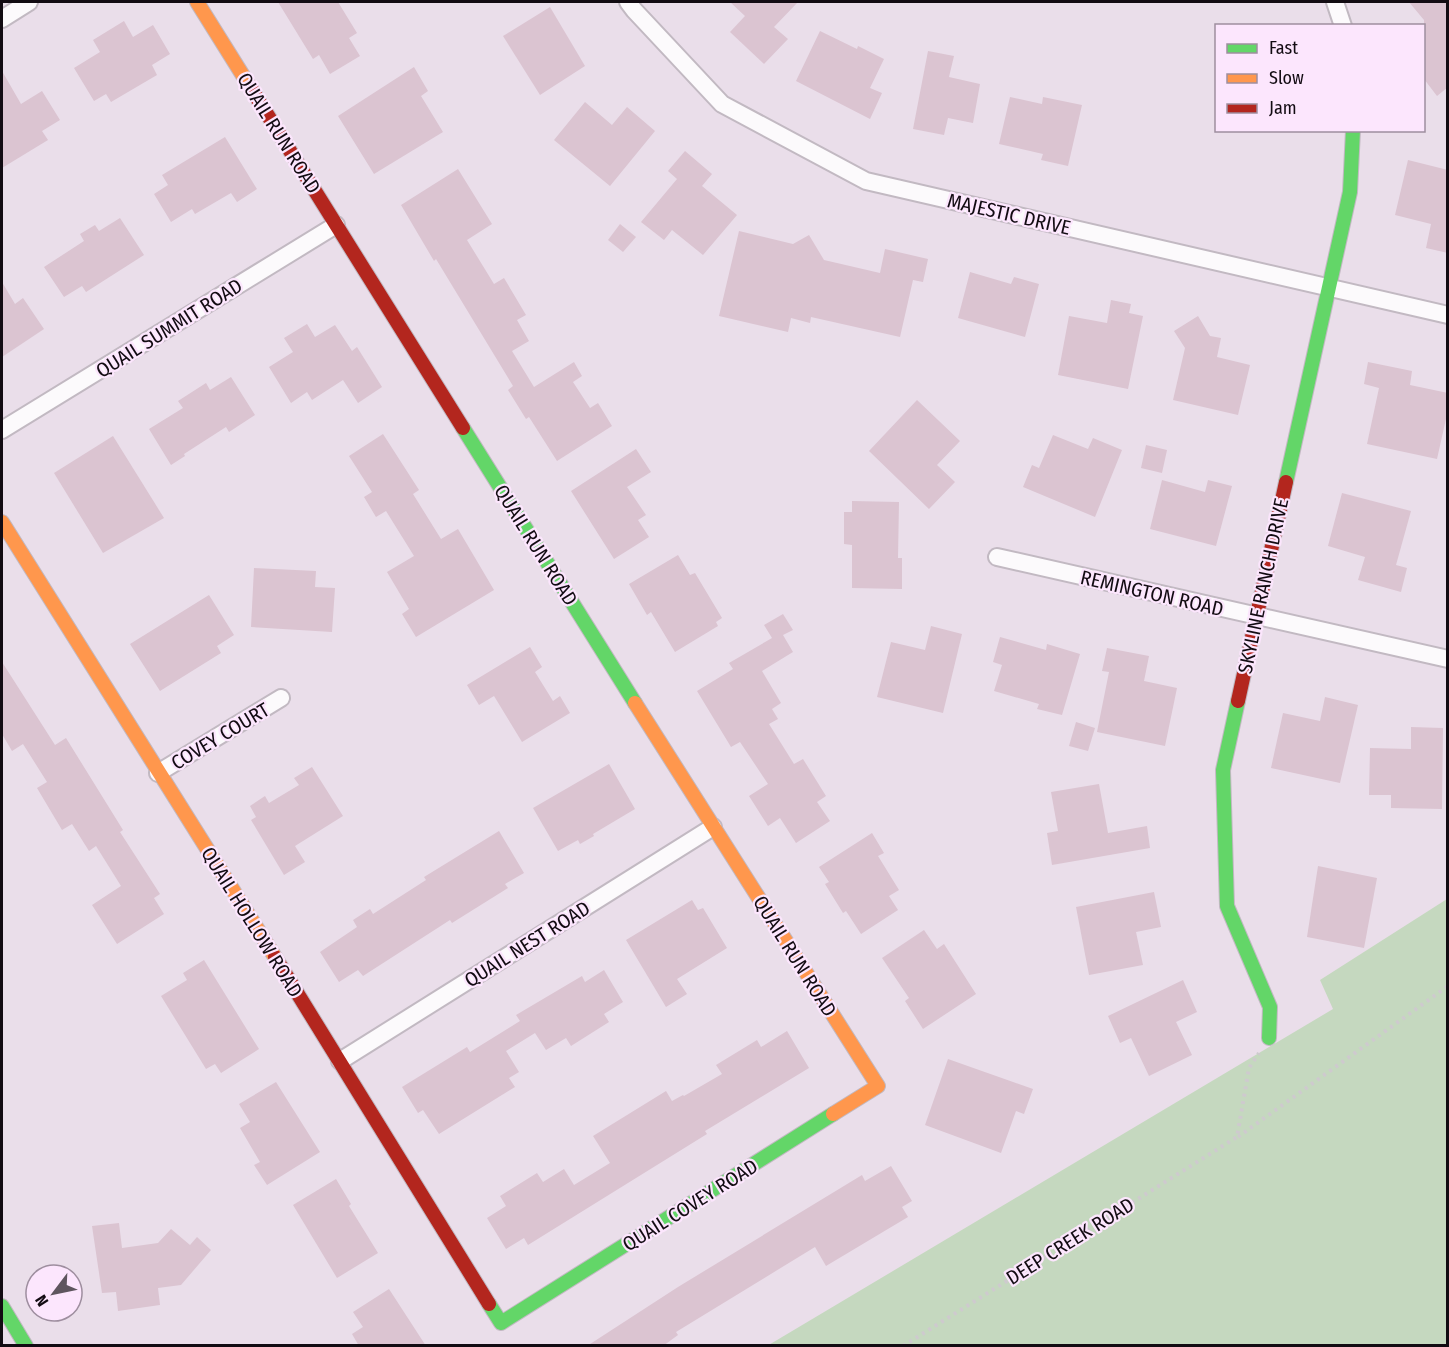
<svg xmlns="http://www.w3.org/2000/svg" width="1449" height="1347" font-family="'Fira Sans Condensed',sans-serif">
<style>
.green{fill:#c5d8bf}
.building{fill:#dbc4d1}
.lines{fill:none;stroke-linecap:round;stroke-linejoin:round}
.street-casing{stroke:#c2b9c2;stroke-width:20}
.fast-casing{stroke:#c2b9c2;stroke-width:16}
.slow-casing{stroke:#c2b9c2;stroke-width:16}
.jam-casing{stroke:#c2b9c2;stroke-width:16}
.path{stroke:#cecace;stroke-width:4;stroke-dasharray:3 4.5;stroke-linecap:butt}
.street{stroke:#fcfafc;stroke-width:16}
.fast{stroke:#63d668;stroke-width:14}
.slow{stroke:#ff974d;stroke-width:14}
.jam{stroke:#b3261e;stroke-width:14}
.labels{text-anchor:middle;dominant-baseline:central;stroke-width:4.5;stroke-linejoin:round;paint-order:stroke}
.street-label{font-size:20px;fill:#120b12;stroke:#fce6fd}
</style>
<rect width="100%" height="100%" fill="#eadeea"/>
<path class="green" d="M1447,899v446l-680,1 566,-337 -13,-29z"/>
<g class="building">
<path d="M278,2h60l19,31 -8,5 11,18 -30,18 -11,-19 -6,4z"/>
<path d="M730,2h68l-24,25 14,12 -24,25 -34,-32 15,-16z"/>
<path d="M1409,2h39v85l-11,9 -13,-17v-59z"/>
<path d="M550,7l35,59 -45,29 -37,-59z"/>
<path d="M124,21l9,16 20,-12 17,29 -18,11 5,10 -46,27 -5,-8 -12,7 -20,-33 26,-16 -7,-12z"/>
<path d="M820,31l37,18 1,-3 26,13 -14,29 12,5 -12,26 -74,-38z"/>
<path d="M928,51l26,5 -5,21 31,7 -7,39 -25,-5 -4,17 -31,-6z"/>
<path d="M414,67l14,24 -7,5 22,36 -69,42 -36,-58z"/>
<path d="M2,71l19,33 21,-13 18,29 -18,11 6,9 -46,28z"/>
<path d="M1010,97l32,7 1,-7 39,8 -14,61 -27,-6 2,-6 -44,-10z"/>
<path d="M585,102l27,23 15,-18 28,24 -45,55 -56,-46z"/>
<path d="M225,137l32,52 -20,13 -6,-9 -36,21 -3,-5 -21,13 -17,-28 14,-9 -6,-10z"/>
<path d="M685,151l27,23 -10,12 35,29 -34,40 -31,-25 -8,10 -23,-18 36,-43 -9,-8z"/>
<path d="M1408,160l40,10v83l-22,-5 5,-24 -36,-9z"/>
<path d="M458,169l34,55 -25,16 27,44 10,-6 22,37 -9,5 12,21 -17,10 22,36 40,-25 8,14 -9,6 17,26 8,-5 14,23 -55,35 -28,-44 -3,2 -18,-29 5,-4 -77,-127 -2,2 -33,-56z"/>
<path d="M120,218l24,37 -58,37 -4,-6 -18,11 -20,-30 40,-26 -4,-7 15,-9 4,6z"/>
<path d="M620,224l16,13 -13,15 -15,-12z"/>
<path d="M739,231l54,13 16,-9 15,25 56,13 5,-24 43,10 -5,23 -10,-2 -13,57 -89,-20 -1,6 -19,-5 -3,14 -69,-16z"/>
<path d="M970,272l41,12 3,-7 25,7 -14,53 -67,-19z"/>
<path d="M2,282l13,22 8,-6 21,31 -42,28z"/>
<path d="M1111,300l20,4 -2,9 14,3 -15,73 -70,-14 11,-59 38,7z"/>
<path d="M1198,316l12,20 11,2 -4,19 33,8 -12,50 -65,-15 12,-52 -11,-17z"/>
<path d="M307,324l8,13 20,-12 17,26 5,-4 25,40 -24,16 -15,-23 -31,20 -5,-8 -16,11 -22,-36 24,-15 -9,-14z"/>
<path d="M1368,362l44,9 -2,14 38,8v17l-11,49 -70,-15 12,-56 -15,-4z"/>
<path d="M231,377l24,38 -26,17 -3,-5 -42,27 1,2 -14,9 -22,-36 34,-21 -5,-7 28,-18 4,7z"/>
<path d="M917,400l43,41 -23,24 18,17 -26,27 -60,-58z"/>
<path d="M383,434l36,56 -6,4 28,45 17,-10 36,61 -78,47 -14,-23 7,-5 -22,-37 27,-16 -28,-45 -10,6 -12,-20 8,-5 -23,-36z"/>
<path d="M1053,435l35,14 5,-11 29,12 -27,67 -72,-30 9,-22 7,3z"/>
<path d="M113,436l51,82 -61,35 -49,-80z"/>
<path d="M1146,445l21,5 -5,23 -21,-5z"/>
<path d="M636,449l15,23 -24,15 19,28 -8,5 11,17 -35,22 -43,-68z"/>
<path d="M1162,480l43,12 3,-12 24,6 -16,60 -66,-17z"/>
<path d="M1342,493l69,18 -15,54 11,3 -6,24 -43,-12 7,-23 -37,-11z"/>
<path d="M852,501l47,1 -1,56h4v31l-50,-1v-43l-8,-1v-32h8z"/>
<path d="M678,555l12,20 5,-2 27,45 -6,4 2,4 -43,26 -24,-40 -4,3 -18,-31z"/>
<path d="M254,568l62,3 -1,16 20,1 -3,44 -81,-5z"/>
<path d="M209,595l25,40 -17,11 4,7 -61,38 -30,-47z"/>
<path d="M783,614l10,16 -10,5 10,17 -31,19 19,32 -9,6 6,10 -9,5 25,40 9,-5 23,37 -9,6 13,19 -34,22 -16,-25 -12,8 -19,-30 19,-12 -28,-42 -9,5 -34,-56 36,-22 -4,-6 43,-25 -8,-13z"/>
<path d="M931,626l31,8 -19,79 -66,-16 14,-55 34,8z"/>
<path d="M1000,637l46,13 1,-6 33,10 -18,61 -25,-6 2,-5 -45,-13 8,-26 -9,-3z"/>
<path d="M530,647l12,20 -7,5 18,29 7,-5 10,17 -48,29 -28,-46 -15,9 -12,-20z"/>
<path d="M1107,648l42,8 -5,25 33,7 -12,58 -68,-14 12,-60 -7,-1z"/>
<path d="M2,662l53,83 11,-7 57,92 -3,2 40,62 -6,4 10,16 -47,30 -25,-39 29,-19 -25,-40 -7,5 -17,-27 -10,6 -25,-42 10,-6 -24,-38 -11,7 -10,-17z"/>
<path d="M1325,697l33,8 -18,78 -69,-15 12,-55 37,8z"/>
<path d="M1076,722l19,6 -7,23 -19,-5z"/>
<path d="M1411,727l32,1 -1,81 -51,-1v-13h-22l1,-47 41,1z"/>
<path d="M609,764l26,45 -42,25 1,2 -14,8 -2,-4 -20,11 -25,-43z"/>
<path d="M312,767l31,49 -48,30 10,16 -21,13 -33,-55 5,-3 -6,-11 15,-10 4,7 30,-18 -5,-7z"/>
<path d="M1099,784l9,49 39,-7 3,22 -98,17 -5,-32 11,-2 -7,-39z"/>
<path d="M499,831l25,42 -19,11 3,4 -56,35 -2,-3 -87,56 -5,-6 -19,12 -19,-30 37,-25 -4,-7 17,-11 3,5 53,-34 -2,-3z"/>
<path d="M872,833l12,20 -6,3 21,34 -10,6 9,14 -37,24 -15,-23 -3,2 -18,-29 4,-2 -10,-15z"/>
<path d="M1318,866l59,12 -13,70 -57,-11z"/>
<path d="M1154,892l7,35 -25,5 7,33 -54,10 -13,-68z"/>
<path d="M692,900l6,10 5,-2 24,40 -50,31 10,15 -21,13 -40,-67z"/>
<path d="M924,930l13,19 7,-5 32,50 -53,35 -18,-28 4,-3 -27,-40z"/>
<path d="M204,960l55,89 -38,24 -6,-9 -9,5 -45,-73 26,-16 -4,-7z"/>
<path d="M604,970l19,32 -19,12 5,8 -38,24 -5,-8 -20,12 -11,-17 -29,18 13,21 -10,6 6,9 -76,47 -16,-24 -5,3 -16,-26 65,-40 3,5 50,-31 -4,-6 66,-39 3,6z"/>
<path d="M1183,980l14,32 -21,10 16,33 -43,21 -18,-38 -11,5 -12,-27z"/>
<path d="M787,1031l22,37 -104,63 2,3 -179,111 -4,-7 -18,11 -19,-31 19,-12 -6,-10 37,-23 6,9 21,-13 10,16 36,-22 -17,-27 73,-45 6,10 11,-6 1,1 38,-22 -6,-9 41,-25 4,7z"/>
<path d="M948,1059l85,30 -9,25 -8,-3 -15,42 -76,-28z"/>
<path d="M276,1082l44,70 -53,33 -13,-20 6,-3 -20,-34 10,-6 -11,-18z"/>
<path d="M891,1166l21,35 -10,6 6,10 -82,49 -11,-19 -139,85 2,3 -15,11h-76l91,-59 184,-112 3,6z"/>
<path d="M336,1179l15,25 -2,2 29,47 -41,25 -44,-73z"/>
<path d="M119,1223l3,25 36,-5 13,-14 19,16 7,-8 14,13 -30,35 -23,3 2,17 -42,6 -2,-19 -14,1 -10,-67z"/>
<path d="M389,1289l37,57h-67l-7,-12 11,-7 -10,-15z"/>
</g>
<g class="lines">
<defs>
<g id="street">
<path d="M628,2l6,8 88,94 144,77 582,134"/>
<path d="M1335,2l8,24"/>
<path d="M2,19l27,-17"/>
<path d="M2,430l334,-205"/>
<path d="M997,557l451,102"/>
<path d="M158,773l123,-75"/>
<path d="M340,1061l373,-234"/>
</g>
<g id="fast">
<path d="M463,428l172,275"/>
<path d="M1286,482l64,-290 3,-62"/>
<path d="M1238,701l-15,69 4,136 43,101 -1,31"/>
<path d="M489,1304l12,19 332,-209"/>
<path d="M2,1306l24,40"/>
</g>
<g id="slow">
<path d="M197,2l55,88"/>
<path d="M2,522l273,435"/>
<path d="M635,703l243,383 -45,28"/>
</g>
<g id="jam">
<path d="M252,90l211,338"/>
<path d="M1238,701l48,-219"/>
<path d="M275,957l214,347"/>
</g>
</defs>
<use href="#street" class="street-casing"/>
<use href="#fast" class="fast-casing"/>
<use href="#slow" class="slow-casing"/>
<use href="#jam" class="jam-casing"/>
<g class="path">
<path d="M1238,1137l210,-151"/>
<path d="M903,1346l334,-209 12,-69 10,-15"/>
</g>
<use href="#street" class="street"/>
<use href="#fast" class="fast"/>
<use href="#slow" class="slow"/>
<use href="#jam" class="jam"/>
</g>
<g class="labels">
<g class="street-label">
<text transform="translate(279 133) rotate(58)">QUAIL RUN ROAD</text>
<text transform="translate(1009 214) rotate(13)">MAJESTIC DRIVE</text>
<text transform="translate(169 328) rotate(-32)">QUAIL SUMMIT ROAD</text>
<text transform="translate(536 545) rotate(58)">QUAIL RUN ROAD</text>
<text transform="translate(1263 586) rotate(-78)">SKYLINE RANCH DRIVE</text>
<text transform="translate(1152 593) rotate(13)">REMINGTON ROAD</text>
<text transform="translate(220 736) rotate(-31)">COVEY COURT</text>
<text transform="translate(252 922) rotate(58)">QUAIL HOLLOW ROAD</text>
<text transform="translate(527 944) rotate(-32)">QUAIL NEST ROAD</text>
<text transform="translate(795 956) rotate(58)">QUAIL RUN ROAD</text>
<text transform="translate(690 1205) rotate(-32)">QUAIL COVEY ROAD</text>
<text transform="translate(1070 1241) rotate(-32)">DEEP CREEK ROAD</text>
</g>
</g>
<rect width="1449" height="1347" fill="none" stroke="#120b12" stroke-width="6"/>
<rect x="1215" y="24" width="210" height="108" fill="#fce6fd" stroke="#9e8e9f" stroke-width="1.5"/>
<rect x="1227" y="44" width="30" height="9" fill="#63d668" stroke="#9e8e9f" stroke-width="1.5"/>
<text x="1269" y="54" font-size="18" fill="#120b12">Fast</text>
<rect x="1227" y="74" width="30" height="9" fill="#ff974d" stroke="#9e8e9f" stroke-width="1.5"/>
<text x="1269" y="84" font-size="18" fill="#120b12">Slow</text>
<rect x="1227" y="104" width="30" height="9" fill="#b3261e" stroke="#9e8e9f" stroke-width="1.5"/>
<text x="1269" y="114" font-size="18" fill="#120b12">Jam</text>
<g transform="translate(54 1293) rotate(238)"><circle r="28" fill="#fce6fd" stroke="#9e8e9f" stroke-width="1.5"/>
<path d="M0-4.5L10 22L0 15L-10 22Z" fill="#5e555e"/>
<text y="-9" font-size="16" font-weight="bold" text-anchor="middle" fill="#120b12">N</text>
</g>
</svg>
